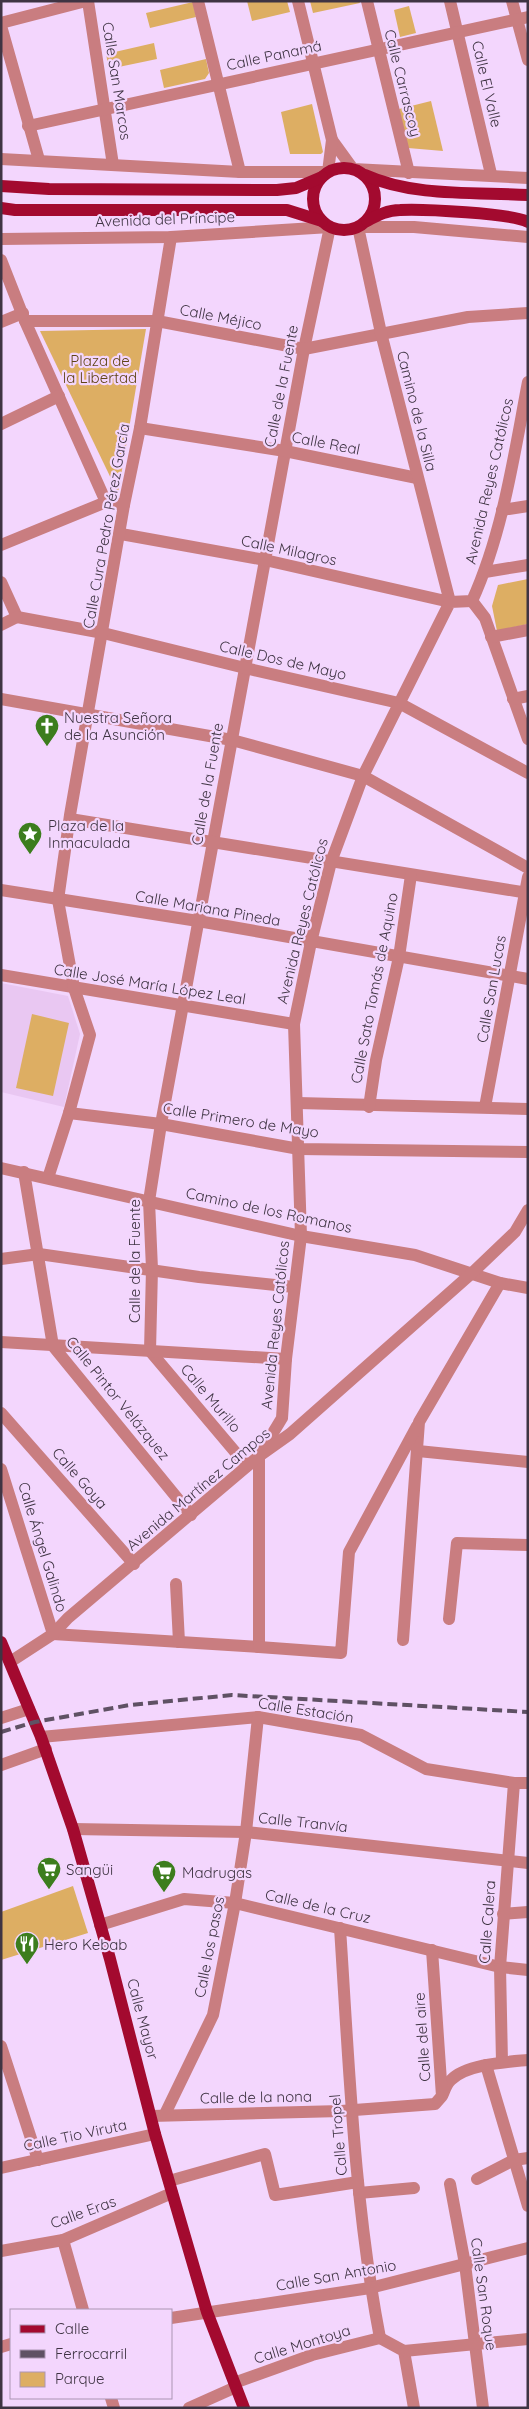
<svg xmlns="http://www.w3.org/2000/svg" width="529" height="2409" font-family="Quicksand,sans-serif">
<style>
.built{fill:#e9c7f2}
.green{fill:#ddae63}
.lines{fill:none;stroke-linecap:round;stroke-linejoin:round}
.minor{stroke:#c97d80;stroke-width:12}
.major{stroke:#a30a2f;stroke-width:12}
.rail{stroke:#5f5164;stroke-width:4;stroke-dasharray:10 5;stroke-linecap:butt}
.labels{text-anchor:middle;dominant-baseline:central;stroke-width:4.5;stroke-linejoin:round;paint-order:stroke}
.street-label{font-size:15px;fill:#3f3443;stroke:#f3d6fd}
.park-label{font-size:15px;fill:#5f4416;stroke:#f3d6fd}
.poi-label{font-size:15px;fill:#3f3443;stroke:#f3d6fd;text-anchor:start}
</style>
<rect width="100%" height="100%" fill="#f3d6fd"/>
<path class="built" d="M1,983l67,13 12,38 -16,73 -63,-15z"/>
<g class="green">
<path d="M247,1h40l3,11 -38,9z"/>
<path d="M310,1h49l1,2 -47,10z"/>
<path d="M193,2l3,15 -46,11 -4,-15z"/>
<path d="M409,6l7,27 -16,4 -6,-27z"/>
<path d="M154,43l3,16 -48,10 -3,-15z"/>
<path d="M206,59l3,14 -4,6 -41,9 -4,-18z"/>
<path d="M431,101l12,50 -35,-3 -9,-39z"/>
<path d="M312,104l11,48 -2,2h-31l-9,-42z"/>
<path d="M146,329l-28,164 -78,-162z"/>
<path d="M528,579v45l-31,7 -5,-25 6,-21z"/>
<path d="M32,1014l37,9 -16,73 -37,-8z"/>
<path d="M73,1886l15,47 -87,27v-48z"/>
</g>
<g class="lines">
<g class="minor">
<path d="M88,1l25,164"/>
<path d="M198,1l42,171"/>
<path d="M367,1l42,172"/>
<path d="M450,1l41,173"/>
<path d="M512,1l16,59"/>
<path d="M1,23l85,-22"/>
<path d="M1,26l38,134"/>
<path d="M28,126l500,-109"/>
<path d="M332,140l21,29 175,9"/>
<path d="M1,159l239,13h88l4,-32 -34,-139"/>
<path d="M1,239l170,-2 159,-10 -26,122 -143,775 -12,77 3,68 -2,82 97,115"/>
<path d="M1,260l24,61 81,181 18,3"/>
<path d="M25,321h132l147,28 164,-32 60,-4"/>
<path d="M1,322l22,-9"/>
<path d="M1,424l58,-28"/>
<path d="M140,428l145,23 132,27"/>
<path d="M502,510l26,-4"/>
<path d="M121,534l144,26 185,42 -69,-269 -23,-106h56l114,10"/>
<path d="M1,545l105,-43"/>
<path d="M485,572l43,-7"/>
<path d="M1,582l16,35"/>
<path d="M472,601l13,17 43,121"/>
<path d="M17,617l86,16 142,35 154,35 129,70"/>
<path d="M1,625l16,-8"/>
<path d="M491,637l37,-7"/>
<path d="M1,699l231,41 131,36 165,92"/>
<path d="M513,699l15,-3"/>
<path d="M70,819l458,74"/>
<path d="M1,890l197,31 330,58"/>
<path d="M1,975l293,49"/>
<path d="M298,1103l230,6"/>
<path d="M369,1107l7,-47 23,-103 12,-82"/>
<path d="M485,1107l43,-230"/>
<path d="M69,1113l92,11 138,25 229,3"/>
<path d="M1,1168l300,68 114,19 85,28 28,5"/>
<path d="M24,1172l29,174 138,169"/>
<path d="M48,1178l21,-65 21,-78 -16,-47 -16,-88 12,-85 54,-310 16,-77 31,-191"/>
<path d="M1,1259l38,-5 160,23 95,10"/>
<path d="M1,1342l285,17"/>
<path d="M1,1413l133,151"/>
<path d="M418,1451l110,11"/>
<path d="M1,1469l52,165 206,13v-191l23,-38 4,-59 15,-123 -7,-212 17,-82 20,-80 32,-86 87,-174 22,-1c31,-68 42,-146 56,-219"/>
<path d="M176,1584l3,58"/>
<path d="M449,1619l8,-76 71,2"/>
<path d="M403,1640l16,-218 81,-139"/>
<path d="M259,1647l82,6 8,-101 68,-126"/>
<path d="M10,1662l43,-28 15,-16 191,-162 31,-22 182,-161 43,-41 13,-22"/>
<path d="M1,1718l28,-9"/>
<path d="M41,1737l217,-20 103,18 65,34 88,14h14"/>
<path d="M1,1765l45,-16"/>
<path d="M73,1829l173,3 282,31"/>
<path d="M503,1914l25,-2"/>
<path d="M100,1925l84,-26 51,4 265,64 28,3"/>
<path d="M340,1928c9,136 14,275 40,410"/>
<path d="M1,2046l37,114"/>
<path d="M502,2062l-2,-95 14,-184"/>
<path d="M486,2065l42,141"/>
<path d="M443,2094c2,-5 4,-11 8,-14 15,-16 56,-18 77,-20"/>
<path d="M165,2114l48,-99 22,-112 11,-71 12,-115"/>
<path d="M151,2116l190,-5 94,-7 7,-8 -10,-146"/>
<path d="M1,2168l154,-34"/>
<path d="M477,2179l37,-19 14,-2"/>
<path d="M169,2181l96,-27 10,41 83,-13"/>
<path d="M450,2184l15,80 18,144"/>
<path d="M359,2193l55,-5"/>
<path d="M63,2240l20,70"/>
<path d="M1,2251l62,-11 109,-47"/>
<path d="M171,2318l199,-30 158,-40"/>
<path d="M380,2338l24,13 10,57"/>
<path d="M1,2347l10,-3"/>
<path d="M404,2351l124,-12"/>
<path d="M234,2383l78,-28 68,-17"/>
<path d="M111,2398l3,10"/>
<path d="M189,2408l47,-21"/>
</g>
<g class="major">
<circle cx="344" cy="199" r="31"/>
<path d="M365,175c48,22 111,17 163,20"/>
<path d="M1,186l48,3 228,1 19,-2 26,-11"/>
<path d="M1,208l14,2h272l35,11"/>
<path d="M367,221c11,-6 21,-11 33,-11 22,-1 111,3 128,12"/>
<path d="M1,1642l40,95 32,92 37,130 45,175 52,178 37,96"/>
</g>
<path class="rail" d="M1,1732l34,-10 95,-17 102,-10 296,17"/>
</g>
<defs>
<symbol id="church-pin" viewBox="-11 -11 22 30"><path d="M0 17L-7.5 6A9.5 9.5 0 1 1 7.5 6Z" fill="#3c7d1d" stroke="#f3d6fd"/><path d="M-1.2-6h2.4v3.5h3.3v2.4h-3.3V6h-2.4V-.1h-3.3v-2.4h3.3Z" fill="#fff"/></symbol>
<symbol id="sight-pin" viewBox="-11 -11 22 30"><path d="M0 17L-7.5 6A9.5 9.5 0 1 1 7.5 6Z" fill="#3c7d1d" stroke="#f3d6fd"/><path d="M0-6L1.8-2.2L6-1.7L2.9 1.2L3.7 5.4L0 3.3L-3.7 5.4L-2.9 1.2L-6-1.7L-1.8-2.2Z" fill="#fff"/></symbol>
<symbol id="supermarket-pin" viewBox="-11 -11 22 30"><path d="M0 17L-7.5 6A9.5 9.5 0 1 1 7.5 6Z" fill="#3c7d1d" stroke="#f3d6fd"/><path d="M-6-5.5h2.5l.6 2H6L4.5 2H-2.5L-4.4-4H-6ZM-1.5 3.2a1.3 1.3 0 1 0 .1 0ZM3 3.2a1.3 1.3 0 1 0 .1 0Z" fill="#fff"/></symbol>
<symbol id="restaurant-pin" viewBox="-11 -11 22 30"><path d="M0 17L-7.5 6A9.5 9.5 0 1 1 7.5 6Z" fill="#3c7d1d" stroke="#f3d6fd"/><path d="M-5-6h1v4h1v-4h1v4h1v-4h1v5L-1.5 .5V6h-2V.5L-5-1ZM5-6V6H3V1.5H1.5Q1.5-4 5-6Z" fill="#fff"/></symbol>
</defs>
<g fill-rule="evenodd">
<use href="#church-pin" x="33" y="712" width="28" height="38"/>
<use href="#sight-pin" x="16" y="820" width="28" height="38"/>
<use href="#supermarket-pin" x="35" y="1855" width="28" height="38"/>
<use href="#supermarket-pin" x="150" y="1858" width="28" height="38"/>
<use href="#restaurant-pin" x="13" y="1930" width="28" height="38"/>
</g>
<g class="labels">
<g class="street-label">
<text transform="translate(274 55) rotate(-12)">Calle Panamá</text>
<text transform="translate(117 81) rotate(81)">Calle San Marcos</text>
<text transform="translate(403 83) rotate(76)">Calle Carrascoy</text>
<text transform="translate(487 84) rotate(77)">Calle El Valle</text>
<text transform="translate(165 219) rotate(-2)">Avenida del Príncipe</text>
<text transform="translate(221 317) rotate(11)">Calle Méjico</text>
<text transform="translate(281 386) rotate(-79)">Calle de la Fuente</text>
<text transform="translate(417 411) rotate(76)">Camino de la Silla</text>
<text transform="translate(326 443) rotate(11)">Calle Real</text>
<text transform="translate(489 481) rotate(-77)">Avenida Reyes Católicos</text>
<text transform="translate(106 526) rotate(-80)">Calle Cura Pedro Pérez García</text>
<text transform="translate(289 550) rotate(12)">Calle Milagros</text>
<text transform="translate(283 660) rotate(13)">Calle Dos de Mayo</text>
<text transform="translate(207 784) rotate(-80)">Calle de la Fuente</text>
<text transform="translate(208 908) rotate(10)">Calle Mariana Pineda</text>
<text transform="translate(302 921) rotate(-76)">Avenida Reyes Católicos</text>
<text transform="translate(150 984) rotate(9)">Calle José María López Leal</text>
<text transform="translate(374 988) rotate(-79)">Calle Sato Tomás de Aquino</text>
<text transform="translate(491 989) rotate(-80)">Calle San Lucas</text>
<text transform="translate(241 1120) rotate(9)">Calle Primero de Mayo</text>
<text transform="translate(269 1210) rotate(12)">Camino de los Romanos</text>
<text transform="translate(134 1261) rotate(-90)">Calle de la Fuente</text>
<text transform="translate(275 1325) rotate(-84)">Avenida Reyes Católicos</text>
<text transform="translate(118 1398) rotate(51)">Calle Pintor Velázquez</text>
<text transform="translate(211 1398) rotate(50)">Calle Murillo</text>
<text transform="translate(80 1478) rotate(49)">Calle Goya</text>
<text transform="translate(198 1489) rotate(-40)">Avenida Martínez Campos</text>
<text transform="translate(43 1547) rotate(73)">Calle Ángel Galindo</text>
<text transform="translate(306 1710) rotate(9)">Calle Estación</text>
<text transform="translate(303 1822) rotate(6)">Calle Tranvía</text>
<text transform="translate(318 1906) rotate(13)">Calle de la Cruz</text>
<text transform="translate(487 1922) rotate(-86)">Calle Calera</text>
<text transform="translate(209 1947) rotate(-79)">Calle los pasos</text>
<text transform="translate(143 2019) rotate(75)">Calle Mayor</text>
<text transform="translate(422 2037) rotate(-94)">Calle del aire</text>
<text transform="translate(256 2097) rotate(-1)">Calle de la nona</text>
<text transform="translate(75 2135) rotate(-12)">Calle Tio Viruta</text>
<text transform="translate(338 2135) rotate(-95)">Calle Tropel</text>
<text transform="translate(83 2212) rotate(-20)">Calle Eras</text>
<text transform="translate(336 2275) rotate(-10)">Calle San Antonio</text>
<text transform="translate(484 2294) rotate(82)">Calle San Roque</text>
<text transform="translate(302 2344) rotate(-17)">Calle Montoya</text>
</g>
<g class="park-label">
<text x="100" y="360">Plaza de<tspan x="100" dy="17">la Libertad</tspan></text>
</g>
<g class="poi-label">
<text x="64" y="717">Nuestra Señora<tspan x="64" dy="17">de la Asunción</tspan></text>
<text x="48" y="825">Plaza de la<tspan x="48" dy="17">Inmaculada</tspan></text>
<text x="66" y="1869">Sangüi</text>
<text x="182" y="1872">Madrugas</text>
<text x="44" y="1944">Hero Kebab</text>
</g>
</g>
<rect width="529" height="2409" fill="none" stroke="#3f3443" stroke-width="5"/>
<rect x="10" y="2309" width="162" height="90" fill="#f3d6fd" stroke="#ab95b3"/>
<rect x="20" y="2325" width="25" height="8" fill="#a30a2f" stroke="#ab95b3"/>
<text x="55" y="2334" font-size="15" fill="#3f3443">Calle</text>
<rect x="20" y="2350" width="25" height="8" fill="#5f5164" stroke="#ab95b3"/>
<text x="55" y="2359" font-size="15" fill="#3f3443">Ferrocarril</text>
<rect x="20" y="2372" width="25" height="15" fill="#ddae63" stroke="#ab95b3"/>
<text x="55" y="2384" font-size="15" fill="#3f3443">Parque</text>
</svg>
